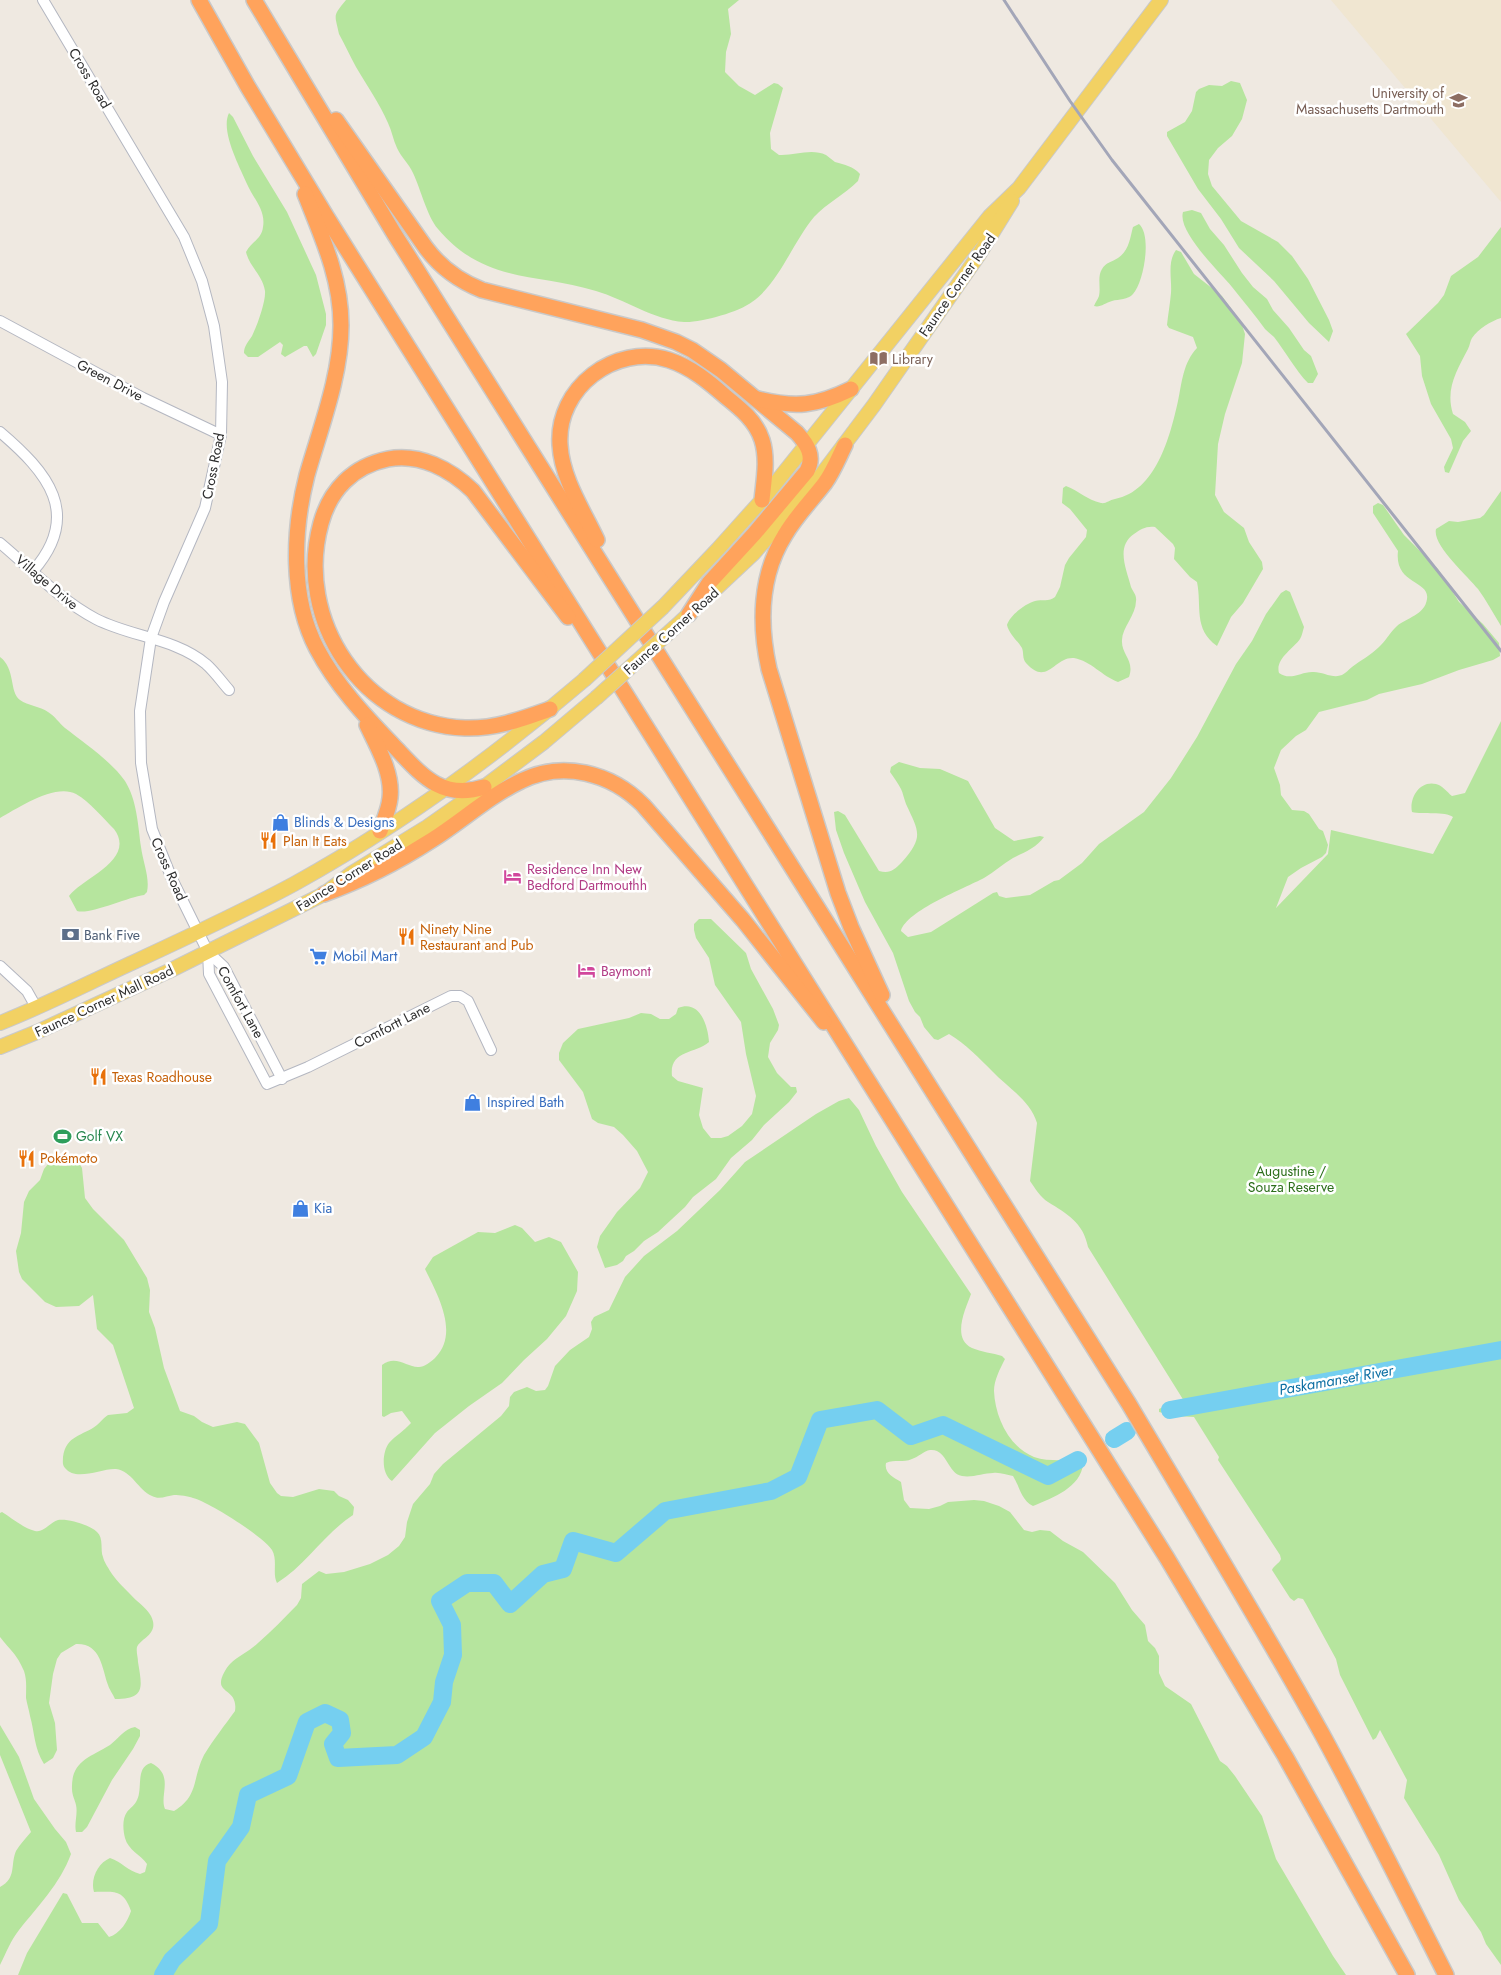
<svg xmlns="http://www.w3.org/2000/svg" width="1501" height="1975" font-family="Jost,sans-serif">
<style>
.education{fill:#f0e6d1}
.green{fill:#b6e59e}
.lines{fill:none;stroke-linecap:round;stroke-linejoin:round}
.river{stroke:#75cff0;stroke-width:18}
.minor-casing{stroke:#b4b7c1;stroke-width:12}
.major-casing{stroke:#c9c9c9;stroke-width:16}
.highway-casing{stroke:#c9c9c9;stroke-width:18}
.minor{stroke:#fff;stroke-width:10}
.major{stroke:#f2d163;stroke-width:14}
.highway{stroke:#ffa35c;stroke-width:15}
.rail{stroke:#a3a6b8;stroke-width:3}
.major-bridge-casing{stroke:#c9c9c9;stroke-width:16;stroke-linecap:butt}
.major-bridge{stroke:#f2d163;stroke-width:14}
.labels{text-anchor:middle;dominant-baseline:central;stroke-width:5;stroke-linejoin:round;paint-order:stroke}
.street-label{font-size:14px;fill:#2e2e2e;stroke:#fff}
.education-label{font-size:14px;fill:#785e54;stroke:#fff;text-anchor:end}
.shop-label{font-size:14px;fill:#366cbe;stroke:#fff;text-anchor:start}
.food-label{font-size:14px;fill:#c56008;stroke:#fff;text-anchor:start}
.hotel-label{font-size:14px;fill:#b23c85;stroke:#fff;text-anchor:start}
.service-label{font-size:14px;fill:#4e5e75;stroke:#fff;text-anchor:start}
.leisure-label{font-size:14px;fill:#27864d;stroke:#fff;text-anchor:start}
.park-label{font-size:14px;fill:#2c6e1b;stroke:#fff}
.water-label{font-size:15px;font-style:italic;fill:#0d6fa3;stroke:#fff}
</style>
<rect width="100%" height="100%" fill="#efe9e1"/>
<path class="education" d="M1331,0h170v202z"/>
<g class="green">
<path d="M346,0h393l-11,9 3,25 -5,18 -1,20 14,14 16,9 19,-12 4,1 5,4 -13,45 1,16 8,6c15,1 32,-7 47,0 3,2 6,5 9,7 10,3 18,4 25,12l-2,7c-13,13 -31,22 -44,36 -21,25 -35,66 -62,85 -13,10 -52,21 -68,20 -30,-2 -60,-23 -88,-31 -62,-19 -111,-7 -158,-62 -11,-13 -17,-39 -25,-56 -4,-9 -12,-16 -16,-25 -4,-8 -5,-17 -9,-25 -8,-19 -21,-37 -32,-56 -6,-11 -11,-22 -17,-33 -4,-20 -7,-17 7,-34z"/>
<path d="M1231,81l9,2 7,17 -5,19 -10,17 -14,12 -9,12 -1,14 4,12 29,35 37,21 14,14 16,23 21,41 4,11 -4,11 -20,-19 -35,-42 -35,-33 -18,-29 -23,-30 -31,-53v-4l18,-10 7,-11 4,-19 3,-3 10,-4 13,1z"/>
<path d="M229,113l4,4 20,39 34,56 29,63 10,39v11l-10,29 -3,3 -6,-11h-3l-19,11 -4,-3 2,-9 -3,-3 -22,15h-10l-4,-4c0,-7 4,-11 8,-17 5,-10 14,-35 13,-45 -2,-15 -16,-25 -19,-39 5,-10 16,-13 17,-25 3,-17 -10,-29 -16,-43 -7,-17 -27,-53 -18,-71z"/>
<path d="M1192,210l9,3 9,16 14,16 18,28 11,14 14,12 6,11 16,18 15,22 7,6 7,18 -5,9h-5c-12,-12 -23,-32 -34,-46 -3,-3 -6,-5 -9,-8 -10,-14 -22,-28 -33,-42 -12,-15 -55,-55 -49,-75z"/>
<path d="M1139,224c13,11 5,58 -6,70 -5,6 -14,5 -21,7 -7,2 -12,7 -18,5 1,-3 4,-7 5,-10 2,-9 -2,-19 3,-27 4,-7 10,-7 16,-11 11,-7 12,-20 15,-31z"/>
<path d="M1501,227v91c-10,3 -23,11 -29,20 -2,3 -2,7 -4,11 -11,21 -23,40 -15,65l12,8 6,9 -8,10 -14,32 -4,-1 -1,-5 9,-19 -2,-9 -20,-35 -9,-28 -2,-20 -14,-22 32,-31 6,-8 7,-19 27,-19z"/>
<path d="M1176,250l5,2 13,22 28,22 19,26 4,12 -3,29 -17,51 -7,30 -3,51 9,17 20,16 5,14 13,20 1,7 -20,34 -12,14 -14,29c-24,-17 -15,-40 -20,-64l-7,-5 -16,-18 1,-11 -2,-4 -18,-17c-9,-1 -14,2 -21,7 -19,13 -7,36 -3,53 2,5 6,8 5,14 0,14 -14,27 -14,39 -1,15 13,20 7,37l-11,5c-16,-6 -27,-21 -44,-24 -19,-2 -27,29 -48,5 -4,-5 -2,-10 -4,-15 -5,-8 -13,-14 -15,-23 3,-10 18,-21 28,-24 7,-2 14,1 20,-4l5,-10 5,-22 4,-7 17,-21 1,-7 -17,-21 -8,-6 1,-15 3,-2c13,5 21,14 35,17 5,1 8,-3 14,-4 41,-8 55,-62 63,-98 4,-19 5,-38 19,-53l-4,-11 -24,-9 -2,-3c1,-10 3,-21 4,-32 1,-14 -4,-31 5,-43z"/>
<path d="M1501,491v135c-8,-13 -15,-26 -23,-37 -10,-13 -46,-44 -42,-60l13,-8 9,1 22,-4 4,-3z"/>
<path d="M1378,503l5,2 21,30 34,34 21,33 24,22 16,19 1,13 -7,4 -34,10 -37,14 -43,10 -12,6 -48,12 -13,18 -10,6 -15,14 -7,18 6,17 1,10 11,15 12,1 5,3 10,15 4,2 5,14 -2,8 -4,4 -21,11 -13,9 -12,31 52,-54 3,-24 102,24 20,-37c-8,-6 -30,-2 -41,-5 -3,-13 7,-32 24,-28 6,1 11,8 16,12l13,-3 36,-72v1244l-15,-21 -5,-12 -22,-32 -20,-45 -35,-57 3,-18 -27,-50 -4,8 -3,2 -33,-65 -4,-16 -30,-55 -3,-5 -5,-1 -4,3 -4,-3 -18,-28c2,-5 7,-6 9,-11l-1,-4 -62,-95 1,-3 -25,-40 -18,-1 -17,-4v-3c8,-5 19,-2 25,-8l-96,-154c-5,-25 -21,-33 -40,-45 -8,-5 -13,-14 -18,-21l7,-58c-7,-23 -29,-35 -45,-52 -13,-13 -26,-27 -43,-37l-11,6 -4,-1 -10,-12 -4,-10 -5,-5 -6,-11 -16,-48 -28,-51 -21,-49 -8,-23 -2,-18 4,-1 7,4 34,56c11,3 15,-1 23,-9 22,-25 17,-30 4,-58 -2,-5 -3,-11 -5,-15 -3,-6 -7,-11 -11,-17l1,-5 8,-5 21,6 20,1 28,12 27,47 19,13 26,-5 4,1c-8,11 -19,15 -31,21 -10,6 -19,14 -29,20 -19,10 -78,33 -83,53l7,6 23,-5 62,-39 4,-1 2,4 7,2 24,-3 24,-14 5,-1 23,-17 17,-19 45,-32 27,-34 26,-41 39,-73 16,-23 14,-27 15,-21 5,-3 4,2 14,35c-1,3 -2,9 -4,12 -7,10 -25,20 -21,34 11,8 22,-1 33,-1 10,-1 20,7 30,3 4,-2 6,-5 10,-8 9,-7 19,-12 27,-20 7,-6 11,-15 18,-21 9,-8 28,-11 30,-27 3,-19 -33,-14 -29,-48l-25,-38v-7z"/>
<path d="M0,657c16,12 9,35 20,43 8,6 20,6 28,12 7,4 11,11 17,16 18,14 46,33 60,53 12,19 13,44 16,66 2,15 9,31 6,45l-3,3c-16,2 -54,20 -67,16l-8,-15c13,-18 68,-36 45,-67 -11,-11 -24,-27 -38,-35 -21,-11 -58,14 -76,24z"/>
<path d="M699,919h12l35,34 5,16 22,40 6,16 -1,5 -8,13 -2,14 9,16 14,14h5l1,5 -8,10 -25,23 -12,15 -21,18 -15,21 -23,18 -8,10 -27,25 -14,9 -10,10 -8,5 -3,5 -6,4 -12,3 -8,-21 3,-11 17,-24 23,-24 8,-16 -11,-21 -14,-16 -9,-8 -16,-4 -6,-4 -9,-27 -24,-32v-7l4,-10 15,-14 51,-11 12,-5 10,1 9,5h9l7,-5 2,-6c22,-9 30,18 31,34 -14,12 -40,8 -37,34l6,5 25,7 -4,27 4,13 8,10h10l7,-2 14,-10 10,-12 4,-18 -10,-42 -5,-32 -26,-37 -6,-27 -13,-20 -2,-8v-6z"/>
<path d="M849,1098l10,12 17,36 26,46 69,102c-5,14 -20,44 1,54 9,4 21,5 30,8l3,3c-5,10 -11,21 -11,32 1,26 15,56 40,66 16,6 34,0 49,7 -2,23 -30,34 -50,42 -12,-6 -13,-19 -20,-30 -7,-1 -13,-4 -20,-3 -9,0 -21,5 -31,3 -15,-3 -15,-28 -32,-26 -6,1 -12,7 -18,9 -9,4 -17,0 -26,4 -2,10 7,14 15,19l3,18 6,8 19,1 11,-3 8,-4 26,-2 10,1 15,5 11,6 14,18 8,2 8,-2 10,1 13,10 20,11 32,31 17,27 13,15 3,16 7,7 4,8v17l6,13 26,18 29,57 7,5 8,10 27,40 14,43 57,97 13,19h-1328l9,-22 36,-60 4,1 15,29h16l11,14c11,-3 19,-16 22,-26 -8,-22 -16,-19 -37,-19 -4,-13 4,-29 16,-34 12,4 18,13 30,16l5,-2 2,-8c-6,-9 -19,-14 -22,-26 -2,-8 -3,-19 2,-26 3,-4 8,-7 10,-12 6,-11 -2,-33 14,-37 24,12 8,32 14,46l9,2c25,-15 18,-32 30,-56 9,-15 21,-30 31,-44 3,-20 -15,-18 -14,-29 0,-5 5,-14 9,-18 8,-8 20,-13 28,-21 14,-12 26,-25 39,-38l4,-7 1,-14 17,-13 7,3 18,-2 26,-8 18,-9 11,-9 6,-9 2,-15 6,-18 17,-20 4,-10 9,-10 58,-48 8,-10 1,-9 4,-5 13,-5 9,4 9,-1 3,-4 7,-20 15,-16 19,-13 3,-8 -1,-7 3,-5 15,-7 16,-33 19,-21 33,-25 43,-41 25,-28 71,-48 23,-13z"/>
<path d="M75,1163h4l3,5 3,30 8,11 31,31 23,38 3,12 -1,22 6,16 9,40 16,43 14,5 8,6 11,5 24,-5 8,2 14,19 11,40 7,10 4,3 12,1 26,-8 15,2 5,5 9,4 6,7 -1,8c-29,19 -47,50 -76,68 -5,-9 1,-23 -5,-33 -8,-13 -63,-48 -79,-52 -5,-2 -13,-3 -19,-3 -7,1 -15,5 -22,1 -14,-6 -20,-25 -36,-27 -14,-1 -40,13 -51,-1 -3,-3 -2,-7 -2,-11 3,-22 20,-21 34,-32 4,-3 6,-7 11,-10l19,-2 7,-5 -21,-63 -16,-16 -4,-34 -14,11 -23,1 -11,-5 -23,-23 -3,-7 -3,-21 5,-18 3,-31 5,-11 11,-11 4,-11 4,-5 19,2z"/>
<path d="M515,1225l7,3 13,14 14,-5 12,5 17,30 -1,19 -11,25 -19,23 -23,21 -22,23 -33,23 -34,27 -43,48c-11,-7 -10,-29 -3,-38 6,-7 15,-12 22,-20l-9,-12 -11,2 -7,4 -2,-1v-51c14,-11 26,3 37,2 5,0 12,-5 16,-9 25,-25 2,-64 -10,-89l8,-12 45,-25 17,1z"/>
<path d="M2,1512c10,6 21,16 33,19 9,2 15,-9 23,-11 9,-2 32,5 39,12 7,6 3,18 6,25 1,5 5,10 7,14 5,8 13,16 20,23 6,7 16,13 21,22 9,18 -10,22 -14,31 -1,5 1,10 1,15 4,25 8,37 -23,37 -2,-5 -6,-10 -7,-14 -6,-17 -7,-42 -32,-41l-15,9 -4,6 -4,15 -4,29 6,20 2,27 -4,8 -9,6c-10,-16 -9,-30 -14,-48 -1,-6 -3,-12 -4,-18 0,-10 1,-18 -2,-27 -7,-17 -14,-21 -24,-34v-124z"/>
<path d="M0,1725l19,32 15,42 21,30 11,13 5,12c-11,30 -33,52 -52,76 -8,10 -13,23 -19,35v-78c17,-9 10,-22 16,-36 4,-7 10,-13 15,-19l-31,-77z"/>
<path d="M135,1727l5,3v6l-7,13 -21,31 -25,47 -5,5h-6c-2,-9 2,-18 0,-27 -1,-5 -4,-10 -4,-16 -1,-28 17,-31 38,-44 8,-6 14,-16 25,-18z"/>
</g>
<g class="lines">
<g class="river">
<path d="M1170,1410l331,-60"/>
<path d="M1114,1439l13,-8"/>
<path d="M163,1975l9,-15 37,-36 8,-63 24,-34 7,-32 40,-19 19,-54 18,-9 15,7 2,13 -9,11 5,14 59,-3 27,-18 18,-35 2,-20 9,-27 -1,-30 -12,-24 27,-18h27l16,21 33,-30 20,-5 10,-28 43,12 49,-42 106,-20 27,-14 22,-57 57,-10 34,26 32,-11 105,51 30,-16"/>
</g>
<defs>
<g id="minor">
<path d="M43,0l141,237 18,44 12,45 8,56 -1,53 -16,73 -41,94 -13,36 -11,73 1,52 11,66 20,50 36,73 16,15 58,112"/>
<path d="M0,321l143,77 78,37"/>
<path d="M0,432c47,40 83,82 33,139"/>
<path d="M0,543c31,26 60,57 96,76 35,18 79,19 110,45 9,8 15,17 23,26"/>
<path d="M208,952l1,22 58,110 41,-17 143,-71h9l8,5 23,49"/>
<path d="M0,966l27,25 9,16"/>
</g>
<g id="major">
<path d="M663,607l55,-58 44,-49 228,-284 29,-28 142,-188"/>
<path d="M675,627l78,-73 66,-76 55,-73 104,-149 34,-55"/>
<path d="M0,1023c46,-18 90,-41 134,-61 54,-25 108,-50 160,-78 103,-57 200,-127 290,-204"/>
<path d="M0,1047l37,-15 134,-62 153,-76 28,-21 75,-46 57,-40 60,-45 52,-44"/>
</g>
<g id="highway">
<path d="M199,0l49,87 78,129 841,1342 118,198 122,219"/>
<path d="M254,0l141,235 734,1169c65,110 131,218 193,330 43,79 83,160 124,241"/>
<path d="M336,120l90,128c15,20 33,33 56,42l160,40 34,12 16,8 29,20 76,63c10,11 18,23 10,38l-53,63 -45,49 -20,31"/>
<path d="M305,194c17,43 36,84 36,131 0,51 -20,101 -34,150 -14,55 -17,123 10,174 19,36 48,67 75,95 28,29 48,57 92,43"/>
<path d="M758,399c38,9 58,7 93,-10"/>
<path d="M845,445c-6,12 -12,27 -20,38 -13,17 -29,33 -40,52 -25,40 -26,89 -16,134l69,224 13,34 31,68"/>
<path d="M597,540c-14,-30 -35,-61 -37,-95 -4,-57 55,-102 109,-85 22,7 40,22 57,37 15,12 30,24 36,43 6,19 2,40 0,60"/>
<path d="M550,709c-28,10 -55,20 -85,19 -102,-4 -171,-108 -144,-205 9,-33 32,-57 67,-64 32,-6 62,10 85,32l95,126"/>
<path d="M367,725c10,21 26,48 23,73 -1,11 -6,22 -10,33"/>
<path d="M324,894c39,-14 74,-32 108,-54 30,-19 57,-44 89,-59 42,-21 90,-8 122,24l100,115 81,102"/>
</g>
</defs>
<use href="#minor" class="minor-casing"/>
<use href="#major" class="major-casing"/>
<use href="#highway" class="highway-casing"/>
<use href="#minor" class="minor"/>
<use href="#major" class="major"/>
<use href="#highway" class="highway"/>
<path class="rail" d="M1004,0l66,101 42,59 389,491"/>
<defs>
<g id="major-bridge">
<path d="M584,680l79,-73"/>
<path d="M596,698l79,-71"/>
</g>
</defs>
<use href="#major-bridge" class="major-bridge-casing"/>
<use href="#major-bridge" class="major-bridge"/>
</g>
<defs>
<symbol id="university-bare" viewBox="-9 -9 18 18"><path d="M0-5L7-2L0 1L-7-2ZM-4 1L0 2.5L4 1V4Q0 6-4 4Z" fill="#8d6e63" stroke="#fff" stroke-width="2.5" paint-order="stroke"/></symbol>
<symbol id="library-bare" viewBox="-9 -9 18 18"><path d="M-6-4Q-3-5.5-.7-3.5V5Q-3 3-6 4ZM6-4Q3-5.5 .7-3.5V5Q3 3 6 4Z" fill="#8d6e63" stroke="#fff" stroke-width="2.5" paint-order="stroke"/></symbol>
<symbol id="shop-bare" viewBox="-9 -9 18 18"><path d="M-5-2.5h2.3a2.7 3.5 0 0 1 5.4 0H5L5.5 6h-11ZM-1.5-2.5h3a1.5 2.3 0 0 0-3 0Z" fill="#3f7fe0" stroke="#fff" stroke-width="2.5" paint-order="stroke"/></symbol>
<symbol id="restaurant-bare" viewBox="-9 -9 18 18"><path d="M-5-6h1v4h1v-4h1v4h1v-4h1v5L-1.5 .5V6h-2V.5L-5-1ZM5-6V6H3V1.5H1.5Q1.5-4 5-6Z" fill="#e8710a" stroke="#fff" stroke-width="2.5" paint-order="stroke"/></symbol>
<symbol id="hotel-bare" viewBox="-9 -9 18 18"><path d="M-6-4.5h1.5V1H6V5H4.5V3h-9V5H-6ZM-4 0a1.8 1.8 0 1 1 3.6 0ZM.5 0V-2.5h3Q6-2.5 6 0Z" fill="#d1479c" stroke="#fff" stroke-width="2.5" paint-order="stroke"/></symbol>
<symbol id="bank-bare" viewBox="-9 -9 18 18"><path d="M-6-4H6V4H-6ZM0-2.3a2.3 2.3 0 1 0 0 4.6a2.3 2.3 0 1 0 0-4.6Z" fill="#5c6f8a" stroke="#fff" stroke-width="2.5" paint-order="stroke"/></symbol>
<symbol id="supermarket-bare" viewBox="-9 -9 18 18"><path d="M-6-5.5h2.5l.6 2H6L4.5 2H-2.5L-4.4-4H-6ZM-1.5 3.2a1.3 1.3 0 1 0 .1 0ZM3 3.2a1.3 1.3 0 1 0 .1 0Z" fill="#3f7fe0" stroke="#fff" stroke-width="2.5" paint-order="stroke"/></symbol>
<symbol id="stadium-bare" viewBox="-9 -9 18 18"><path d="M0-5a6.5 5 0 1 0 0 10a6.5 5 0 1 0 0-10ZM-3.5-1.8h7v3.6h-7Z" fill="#2e9e5b" stroke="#fff" stroke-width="2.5" paint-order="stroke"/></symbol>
</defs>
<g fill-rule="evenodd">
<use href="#university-bare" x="1446" y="88" width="25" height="25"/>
<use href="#library-bare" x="866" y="346" width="25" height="25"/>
<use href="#shop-bare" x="268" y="810" width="25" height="25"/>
<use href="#restaurant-bare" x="256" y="828" width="25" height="25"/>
<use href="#hotel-bare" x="500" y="864" width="25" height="25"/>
<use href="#bank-bare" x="58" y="922" width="25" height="25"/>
<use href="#restaurant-bare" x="394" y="924" width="25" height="25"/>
<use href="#supermarket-bare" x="306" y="944" width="25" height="25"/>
<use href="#hotel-bare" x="574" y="958" width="25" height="25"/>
<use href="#restaurant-bare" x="86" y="1064" width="25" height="25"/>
<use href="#shop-bare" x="460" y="1090" width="25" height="25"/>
<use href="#stadium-bare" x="50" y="1124" width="25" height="25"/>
<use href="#restaurant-bare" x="14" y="1146" width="25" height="25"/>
<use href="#shop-bare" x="288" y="1196" width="25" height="25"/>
</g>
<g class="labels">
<g class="street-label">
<text transform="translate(90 78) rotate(59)">Cross Road</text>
<text transform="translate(957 285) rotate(-55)">Faunce Corner Road</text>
<text transform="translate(110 380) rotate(28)">Green Drive</text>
<text transform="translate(213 466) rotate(-79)">Cross Road</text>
<text transform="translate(47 582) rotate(40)">Village Drive</text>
<text transform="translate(671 631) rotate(-42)">Faunce Corner Road</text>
<text transform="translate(169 869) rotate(66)">Cross Road</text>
<text transform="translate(349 875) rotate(-32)">Faunce Corner Road</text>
<text transform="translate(104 1001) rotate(-25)">Faunce Corner Mall Road</text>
<text transform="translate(241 1002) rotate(61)">Comfort Lane</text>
<text transform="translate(392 1025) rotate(-27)">Comfortt Lane</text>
</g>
<g class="education-label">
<text x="1444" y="93">University of<tspan x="1444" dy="16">Massachusetts Dartmouth</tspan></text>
<text x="892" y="359" text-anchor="start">Library</text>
</g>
<g class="shop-label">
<text x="294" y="822">Blinds &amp; Designs</text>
<text x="333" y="956">Mobil Mart</text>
<text x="487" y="1102">Inspired Bath</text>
<text x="314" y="1208">Kia</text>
</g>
<g class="food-label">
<text x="283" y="841">Plan It Eats</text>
<text x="420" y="929">Ninety Nine<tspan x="420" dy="16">Restaurant and Pub</tspan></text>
<text x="112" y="1077">Texas Roadhouse</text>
<text x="40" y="1158">Pokémoto</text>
</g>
<g class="hotel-label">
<text x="527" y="869">Residence Inn New<tspan x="527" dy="16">Bedford Dartmouthh</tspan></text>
<text x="601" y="971">Baymont</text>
</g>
<g class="service-label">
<text x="84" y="935">Bank Five</text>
</g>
<g class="leisure-label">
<text x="76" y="1136">Golf VX</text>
</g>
<g class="park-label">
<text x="1291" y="1171">Augustine /<tspan x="1291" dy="16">Souza Reserve</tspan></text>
</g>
<g class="water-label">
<text transform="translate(1336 1380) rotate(-10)">Paskamanset River</text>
</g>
</g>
</svg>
